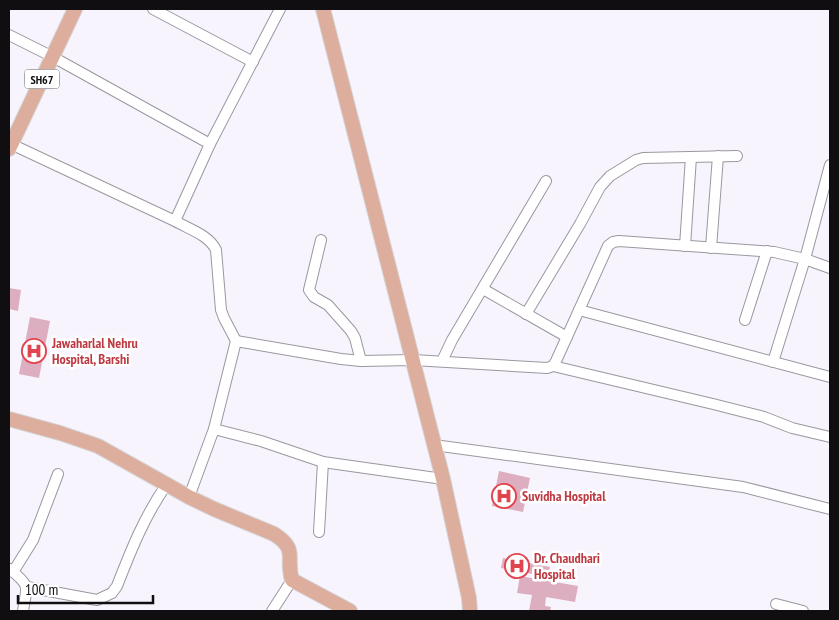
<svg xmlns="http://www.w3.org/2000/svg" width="839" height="620" font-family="'PT Sans Narrow',sans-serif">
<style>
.building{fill:#ddaec0}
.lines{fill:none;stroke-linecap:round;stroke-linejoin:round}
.minor-casing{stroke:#9b979f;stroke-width:12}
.major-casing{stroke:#d4d4d4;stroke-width:16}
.minor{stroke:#fff;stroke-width:10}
.major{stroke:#ddad9e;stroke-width:14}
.labels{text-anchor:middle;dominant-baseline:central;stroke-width:5;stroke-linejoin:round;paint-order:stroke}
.shield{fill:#fff;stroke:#585658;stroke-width:1}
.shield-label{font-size:12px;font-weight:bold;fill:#100e11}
.health-label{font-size:14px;font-weight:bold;fill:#be3a42;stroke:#fff;text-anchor:start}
</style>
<rect width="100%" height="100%" fill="#f8f4fd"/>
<g class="building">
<path d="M9,288l12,2 -3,21 -9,-2z"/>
<path d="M30,317l20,4 -11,57 -20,-4z"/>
<path d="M499,471l31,7 -7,34 -31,-6z"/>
<path d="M503,558l47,9 -2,10 -47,-9z"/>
<path d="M520,576l58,10 -3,16 -29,-5 -1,9 6,1 -1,4h-21l3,-16 -15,-2z"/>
</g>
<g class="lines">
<defs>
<g id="minor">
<path d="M153,9l100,53"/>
<path d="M9,35l44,22 157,87 70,-135"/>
<path d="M11,144l164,77 35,-77"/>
<path d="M175,221c14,8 34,14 41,29l5,60 3,8 12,23 -22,88 -25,68"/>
<path d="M321,240l-12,50 5,7 14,8 23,26 4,7 6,23"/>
<path d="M685,246l6,-89"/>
<path d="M711,248l7,-92"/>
<path d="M483,289l84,48"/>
<path d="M579,310l251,67"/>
<path d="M526,314l54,-90 20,-37 10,-11 26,-16 7,-2 94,-2"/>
<path d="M745,320l22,-69"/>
<path d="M236,341l105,18 20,2 52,-1 134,8 6,-2 3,-5 52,-115 5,-4 6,-1 155,11 31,7 25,9"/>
<path d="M442,361l10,-21 94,-159"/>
<path d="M773,362l32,-103 25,-94"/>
<path d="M553,366l160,38 51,13 28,11 38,9"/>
<path d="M214,429l47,12 62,21 120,17"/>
<path d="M434,445l309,42 87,22"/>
<path d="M319,532l4,-70"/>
<path d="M10,569c21,18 17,16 13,42"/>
<path d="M13,572l20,-32 25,-66"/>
<path d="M27,587l70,13 15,-7 5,-7c14,-36 28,-71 50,-102"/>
<path d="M776,604l27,7"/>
<path d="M272,611l20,-31"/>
</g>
<g id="major">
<path d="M323,9l120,470 26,119 1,13"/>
<path d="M9,149l66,-140"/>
<path d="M9,419l51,14 38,13 91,51 25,12 60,25c25,16 11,23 18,46l58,31"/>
</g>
</defs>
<use href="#minor" class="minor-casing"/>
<use href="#major" class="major-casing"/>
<use href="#minor" class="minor"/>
<use href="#major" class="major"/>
</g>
<defs>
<symbol id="hospital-ring" viewBox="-11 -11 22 22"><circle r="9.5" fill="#fff" stroke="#e0444e" stroke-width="1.5"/><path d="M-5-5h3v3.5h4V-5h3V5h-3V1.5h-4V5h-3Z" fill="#e0444e"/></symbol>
</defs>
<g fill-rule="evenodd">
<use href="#hospital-ring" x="20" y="337" width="28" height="28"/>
<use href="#hospital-ring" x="490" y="482" width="28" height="28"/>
<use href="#hospital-ring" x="503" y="552" width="28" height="28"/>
</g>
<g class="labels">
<rect class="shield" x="24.5" y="69.5" width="35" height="19" rx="4"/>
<g class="shield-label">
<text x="42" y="79">SH67</text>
</g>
<g class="health-label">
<text x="52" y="343">Jawaharlal Nehru<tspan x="52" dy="16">Hospital, Barshi</tspan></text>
<text x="522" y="496">Suvidha Hospital</text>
<text x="534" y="558">Dr. Chaudhari<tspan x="534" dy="16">Hospital</tspan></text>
</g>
</g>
<rect width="839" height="620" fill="none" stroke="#100e11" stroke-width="20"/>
<path d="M18 595v8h135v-8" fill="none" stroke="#100e11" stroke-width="2.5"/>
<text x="25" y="595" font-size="15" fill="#100e11" stroke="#ffffff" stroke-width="4" paint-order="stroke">100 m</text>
</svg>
